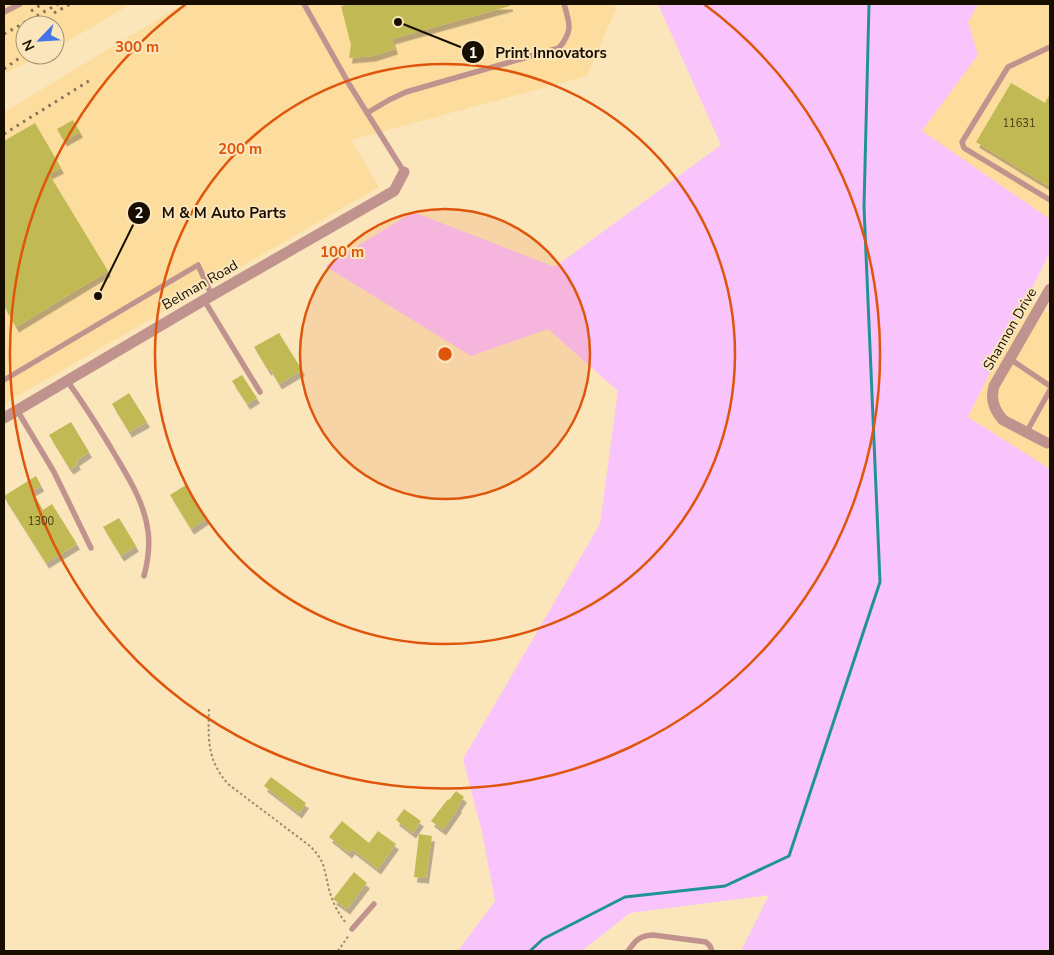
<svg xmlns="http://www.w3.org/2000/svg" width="1054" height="955" font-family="'Nunito Sans',sans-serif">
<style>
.built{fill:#fcdd9e}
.green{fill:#f9c3fb}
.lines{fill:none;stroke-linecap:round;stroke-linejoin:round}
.stream{stroke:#229299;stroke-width:3}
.building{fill:#c1b952;filter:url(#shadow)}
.path{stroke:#9c8c6d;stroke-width:2;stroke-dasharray:2.5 2.5;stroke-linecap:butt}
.service{stroke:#c1938e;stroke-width:5.5}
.minor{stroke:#c1938e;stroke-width:11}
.rail{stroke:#837459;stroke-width:3;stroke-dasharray:2.5 5;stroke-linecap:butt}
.ring{fill:none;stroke:#de550b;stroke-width:2.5}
.labels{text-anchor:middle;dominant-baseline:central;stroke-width:4;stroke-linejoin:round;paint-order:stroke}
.number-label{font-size:11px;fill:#423914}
.street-label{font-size:14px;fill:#180e00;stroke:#fbe6bc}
.centre{fill:#de550b;stroke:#fbe6bc;stroke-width:2.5}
.ring-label{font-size:15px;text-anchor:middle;font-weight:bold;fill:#de550b;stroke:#fbe6bc;stroke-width:4;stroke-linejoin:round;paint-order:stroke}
.leader{fill:none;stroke:#180e00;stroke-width:2}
.callout-dot{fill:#180e00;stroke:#fbe6bc;stroke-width:2}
.mark-label{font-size:15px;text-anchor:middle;font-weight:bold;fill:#fff}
.callout-label{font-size:15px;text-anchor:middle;font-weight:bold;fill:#180e00;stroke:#fbe6bc;stroke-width:4;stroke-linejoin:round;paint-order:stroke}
</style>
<defs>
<filter id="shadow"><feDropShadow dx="3" dy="5.5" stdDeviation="0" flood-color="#0004"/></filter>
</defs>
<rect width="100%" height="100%" fill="#fbe6bc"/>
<g class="built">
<path d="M4,4h127l-76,45v-24h-30v30h17l-38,19z"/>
<path d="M183,4h431l2,5 -29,67 -236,64 28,47 -375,217v-292z"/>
<path d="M978,4h72v215l-129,-88 56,-76 -9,-33z"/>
<path d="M1027,300l23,14v155l-82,-52z"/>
</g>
<path class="green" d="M658,4h320l-10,18 10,33 -56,76 128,88v33l-82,165 82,52v482h-309l28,-56 -139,18 -48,38h-124l37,-50 -13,-69 -19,-73 137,-235 18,-133 -70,-62 -77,27 -146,-90 88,-54 142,55 166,-122z"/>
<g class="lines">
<path class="stream" d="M530,951l13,-12 82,-42 100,-11 64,-30 91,-274 -16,-375 5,-203"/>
</g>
<g class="building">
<path d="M350,4h160v2l-118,33 3,10 -22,7 -24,2 2,-13 -10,-39z"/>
<path d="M1011,83l34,20 5,-9v93l-74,-45z"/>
<path d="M73,120l7,12 -16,9 -7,-12z"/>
<path d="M35,123l26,45 -12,6 59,97 -92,56 -12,-21v-165z"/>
<path d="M279,333l23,37 -23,14 -9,-15 -2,1 -14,-23z"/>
<path d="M242,375l15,23 -10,6 -15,-23z"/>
<path d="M129,393l18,29 -18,10 -17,-28z"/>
<path d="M71,422l18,30 -13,9 2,3 -7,5 -3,-3 -19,-31z"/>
<path d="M36,476l5,10 -9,5 11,19 9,-6 25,40 -31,19 -42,-66v-1z"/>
<path d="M186,485l20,34 -15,10 -21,-34z"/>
<path d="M119,518l17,28 -15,10 -18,-29z"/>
<path d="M271,777l35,26 -7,10 -35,-27z"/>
<path d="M456,791l8,6 -6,9 1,1 -16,23 -12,-9 17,-22 1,1z"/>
<path d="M404,809l17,12 -8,12 -17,-13z"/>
<path d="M342,821l27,22 9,-12 18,13 -18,25 -26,-20 -3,4 -20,-16z"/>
<path d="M419,834l13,2 -6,42 -12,-1z"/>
<path d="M354,872l13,11 -20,26 -14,-10z"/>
</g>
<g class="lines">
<g class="path">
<path d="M209,709c-1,30 -2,51 19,75l82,62c5,5 9,10 12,16 3,7 4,15 6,23 3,14 9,27 18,38"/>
<path d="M338,951l11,-16"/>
</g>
<g class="service">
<path d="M304,4l45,80 55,88"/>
<path d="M4,12l16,-8"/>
<path d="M1050,47l-42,20 -46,75 2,6 86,52"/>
<path d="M367,113l22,-13 17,-8 153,-44c14,-17 11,-24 5,-44"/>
<path d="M204,300l56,92"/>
<path d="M1010,359l40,27"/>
<path d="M4,380l194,-115 14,31"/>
<path d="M67,381c16,21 30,44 44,67 15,26 33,52 37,83 2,15 0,30 -4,45"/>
<path d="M17,410l37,62 37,76"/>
<path d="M1026,433l24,-43"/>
<path d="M352,929l22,-25"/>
<path d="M628,951c8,-11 11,-15 25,-16l53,7 4,4 2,5"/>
</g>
<g class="minor">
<path d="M4,418l200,-118 190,-109 10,-19"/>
<path d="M1047,443l-44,-23c-9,-10 -13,-21 -9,-34l56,-97"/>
</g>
<g class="rail">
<path d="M31,11l11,-7"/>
<path d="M54,13l16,-9"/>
<path d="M4,34l54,-30"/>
<path d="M4,69l21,-15"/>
<path d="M4,134l88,-55"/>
</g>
</g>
<circle cx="445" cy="354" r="145" fill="#de550b" fill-opacity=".12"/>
<g class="ring">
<circle cx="445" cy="354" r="145"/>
<circle cx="445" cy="354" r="290"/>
<path d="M704 4A435 435 0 1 1 186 4"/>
</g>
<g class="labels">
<g class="number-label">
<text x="1019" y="123">11631</text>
<text x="41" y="521">1300</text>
</g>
<g class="street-label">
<text transform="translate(200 285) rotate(-30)">Belman Road</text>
<text transform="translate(1010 329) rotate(-60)">Shannon Drive</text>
</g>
</g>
<circle cx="445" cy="354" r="8" class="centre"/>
<g class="ring-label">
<text x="137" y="52">300 m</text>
<text x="240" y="154">200 m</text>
<text x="342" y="257">100 m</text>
</g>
<path class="leader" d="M398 22L473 52M98 296L139 213"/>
<g class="callout-dot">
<circle cx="398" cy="22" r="5"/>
<circle cx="98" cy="296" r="5"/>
<circle cx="473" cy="52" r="12"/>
<circle cx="139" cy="213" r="12"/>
</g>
<g class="mark-label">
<text x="473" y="58">1</text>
<text x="139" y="218">2</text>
</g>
<g class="callout-label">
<text x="551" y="58">Print Innovators</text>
<text x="224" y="218">M &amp; M Auto Parts</text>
</g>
<rect width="1054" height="955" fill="none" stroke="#180e00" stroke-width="10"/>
<g transform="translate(40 40) rotate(245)"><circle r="24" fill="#fbe6bc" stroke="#a09071"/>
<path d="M0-4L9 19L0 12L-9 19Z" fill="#4674e6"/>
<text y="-8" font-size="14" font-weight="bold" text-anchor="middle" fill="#180e00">N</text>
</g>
</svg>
